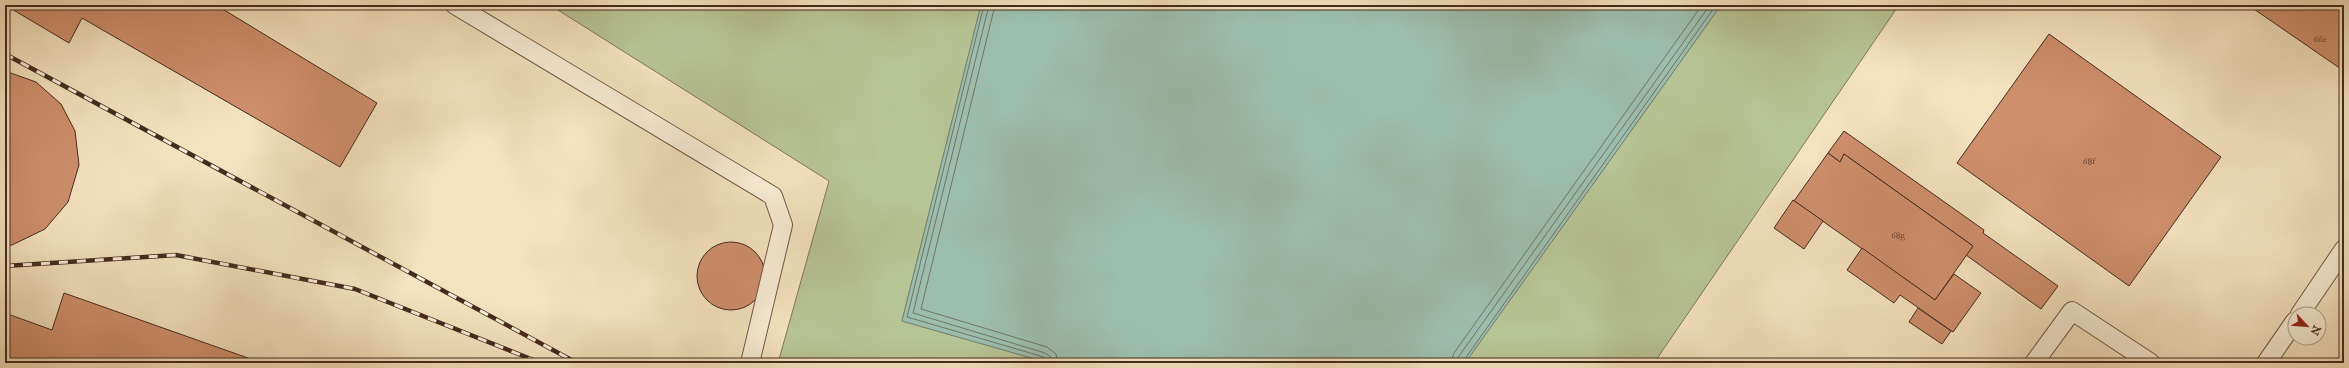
<svg xmlns="http://www.w3.org/2000/svg" width="2349" height="368" font-family="'IM FELL Great Primer',serif">
<style>
.green{fill:#b7c495;stroke:#7e775a}
.water{fill:#9cbeaf;stroke:#7a8375}
.lines{fill:none;stroke-linecap:round;stroke-linejoin:round}
.shore{stroke:#717466;stroke-width:1}
.building{fill:#ce8f6c;stroke:#462a1e}
.service-casing{stroke:#725846;stroke-width:20}
.service{stroke:#f8edd5;stroke-width:18}
.rail-casing{stroke:#462a1e;stroke-width:4.5}
.rail{stroke:#f8edd5;stroke-width:3;stroke-dasharray:9;stroke-linecap:butt}
.labels{text-anchor:middle;dominant-baseline:central;stroke-width:3;stroke-linejoin:round;paint-order:stroke}
.number-label{font-size:9px;fill:#684332}
</style>
<rect width="100%" height="100%" fill="#f4e3bf"/>
<filter id="stains"><feTurbulence type="fractalNoise" baseFrequency=".005" numOctaves="4"/><feColorMatrix values="0 0 0 0 .2 0 0 0 0 .09 0 0 0 0 .02 0 0 0 .5 -.17"/></filter>
<radialGradient id="worn" r=".72"><stop offset=".6" stop-color="#630" stop-opacity="0"/><stop offset="1" stop-color="#630" stop-opacity=".3"/></radialGradient>
<g class="green">
<path d="M550,5h431l-79,316 147,42h-271l51,-182z"/>
<path d="M1721,5h178l-245,358h-189z"/>
</g>
<path class="water" d="M981,5h740l-256,358h-416l-147,-42z"/>
<g class="lines">
<g class="shore">
<path d="M984,5l-77,312 137,40 3,6"/>
<path d="M989,5l-76,308 132,40 6,4 1,6"/>
<path d="M995,5l-74,304 126,38 9,7 2,9"/>
<path d="M1451,363l3,-10 248,-348"/>
<path d="M1457,363l2,-7 251,-351"/>
<path d="M1462,363l254,-358"/>
</g>
</g>
<g class="building">
<path d="M5,5h211l161,98 -37,64 -258,-149 -13,25z"/>
<path d="M2248,5h96v66z"/>
<path d="M2049,34l172,123 -92,129 -172,-123z"/>
<path d="M5,71l31,11 25,22 14,27 4,34 -11,37 -23,27 -33,16h-7z"/>
<path d="M1844,131l140,99 -1,3 75,53 -17,23 -75,-54 7,-9 -129,-92 -4,8 -12,-9z"/>
<path d="M1828,153l12,9 4,-8 129,92 -38,54 -141,-99z"/>
<path d="M1793,200l30,21 -19,28 -30,-21z"/>
<circle cx="731" cy="276" r="34"/>
<path d="M1862,248l73,52 19,-26 27,19 -28,39 -53,-37 -6,8 -47,-33z"/>
<path d="M64,293l198,70h-257v-50l47,17z"/>
<path d="M1918,308l33,23 -9,13 -33,-22z"/>
</g>
<g class="lines">
<defs>
<g id="service">
<path d="M455,5l318,191 10,29 -33,138"/>
<path d="M2300,314l44,-65"/>
<path d="M2034,363l38,-52 79,52"/>
<path d="M2266,363l29,-42"/>
</g>
</defs>
<use href="#service" class="service-casing"/>
<use href="#service" class="service"/>
<defs>
<g id="rail">
<path d="M5,54l572,309"/>
<path d="M5,266l171,-11 179,34 186,74"/>
</g>
</defs>
<use href="#rail" class="rail-casing"/>
<use href="#rail" class="rail"/>
</g>
<g class="labels">
<g class="number-label">
<text x="2320" y="38">66e</text>
<text x="2089" y="160">68f</text>
<text x="1898" y="234">68g</text>
</g>
</g>
<rect width="2349" height="368" fill="none" stroke="#f4e3bf" stroke-width="20"/>
<rect x="6" y="6" width="2337" height="356" fill="none" stroke="#462a1e" stroke-width="2"/>
<rect x="10" y="10" width="2329" height="348" fill="none" stroke="#462a1e"/>
<g transform="translate(2307 326) rotate(116)"><circle r="19" fill="#f8edd5" stroke="#b19f8c"/>
<path d="M0-3L7 15L0 10L-7 15Z" fill="#8f2418"/>
<text y="-6" font-size="11" font-weight="bold" text-anchor="middle" fill="#462a1e">N</text>
</g>
<rect width="100%" height="100%" filter="url(#stains)"/>
<rect width="100%" height="100%" fill="url(#worn)"/>
</svg>
